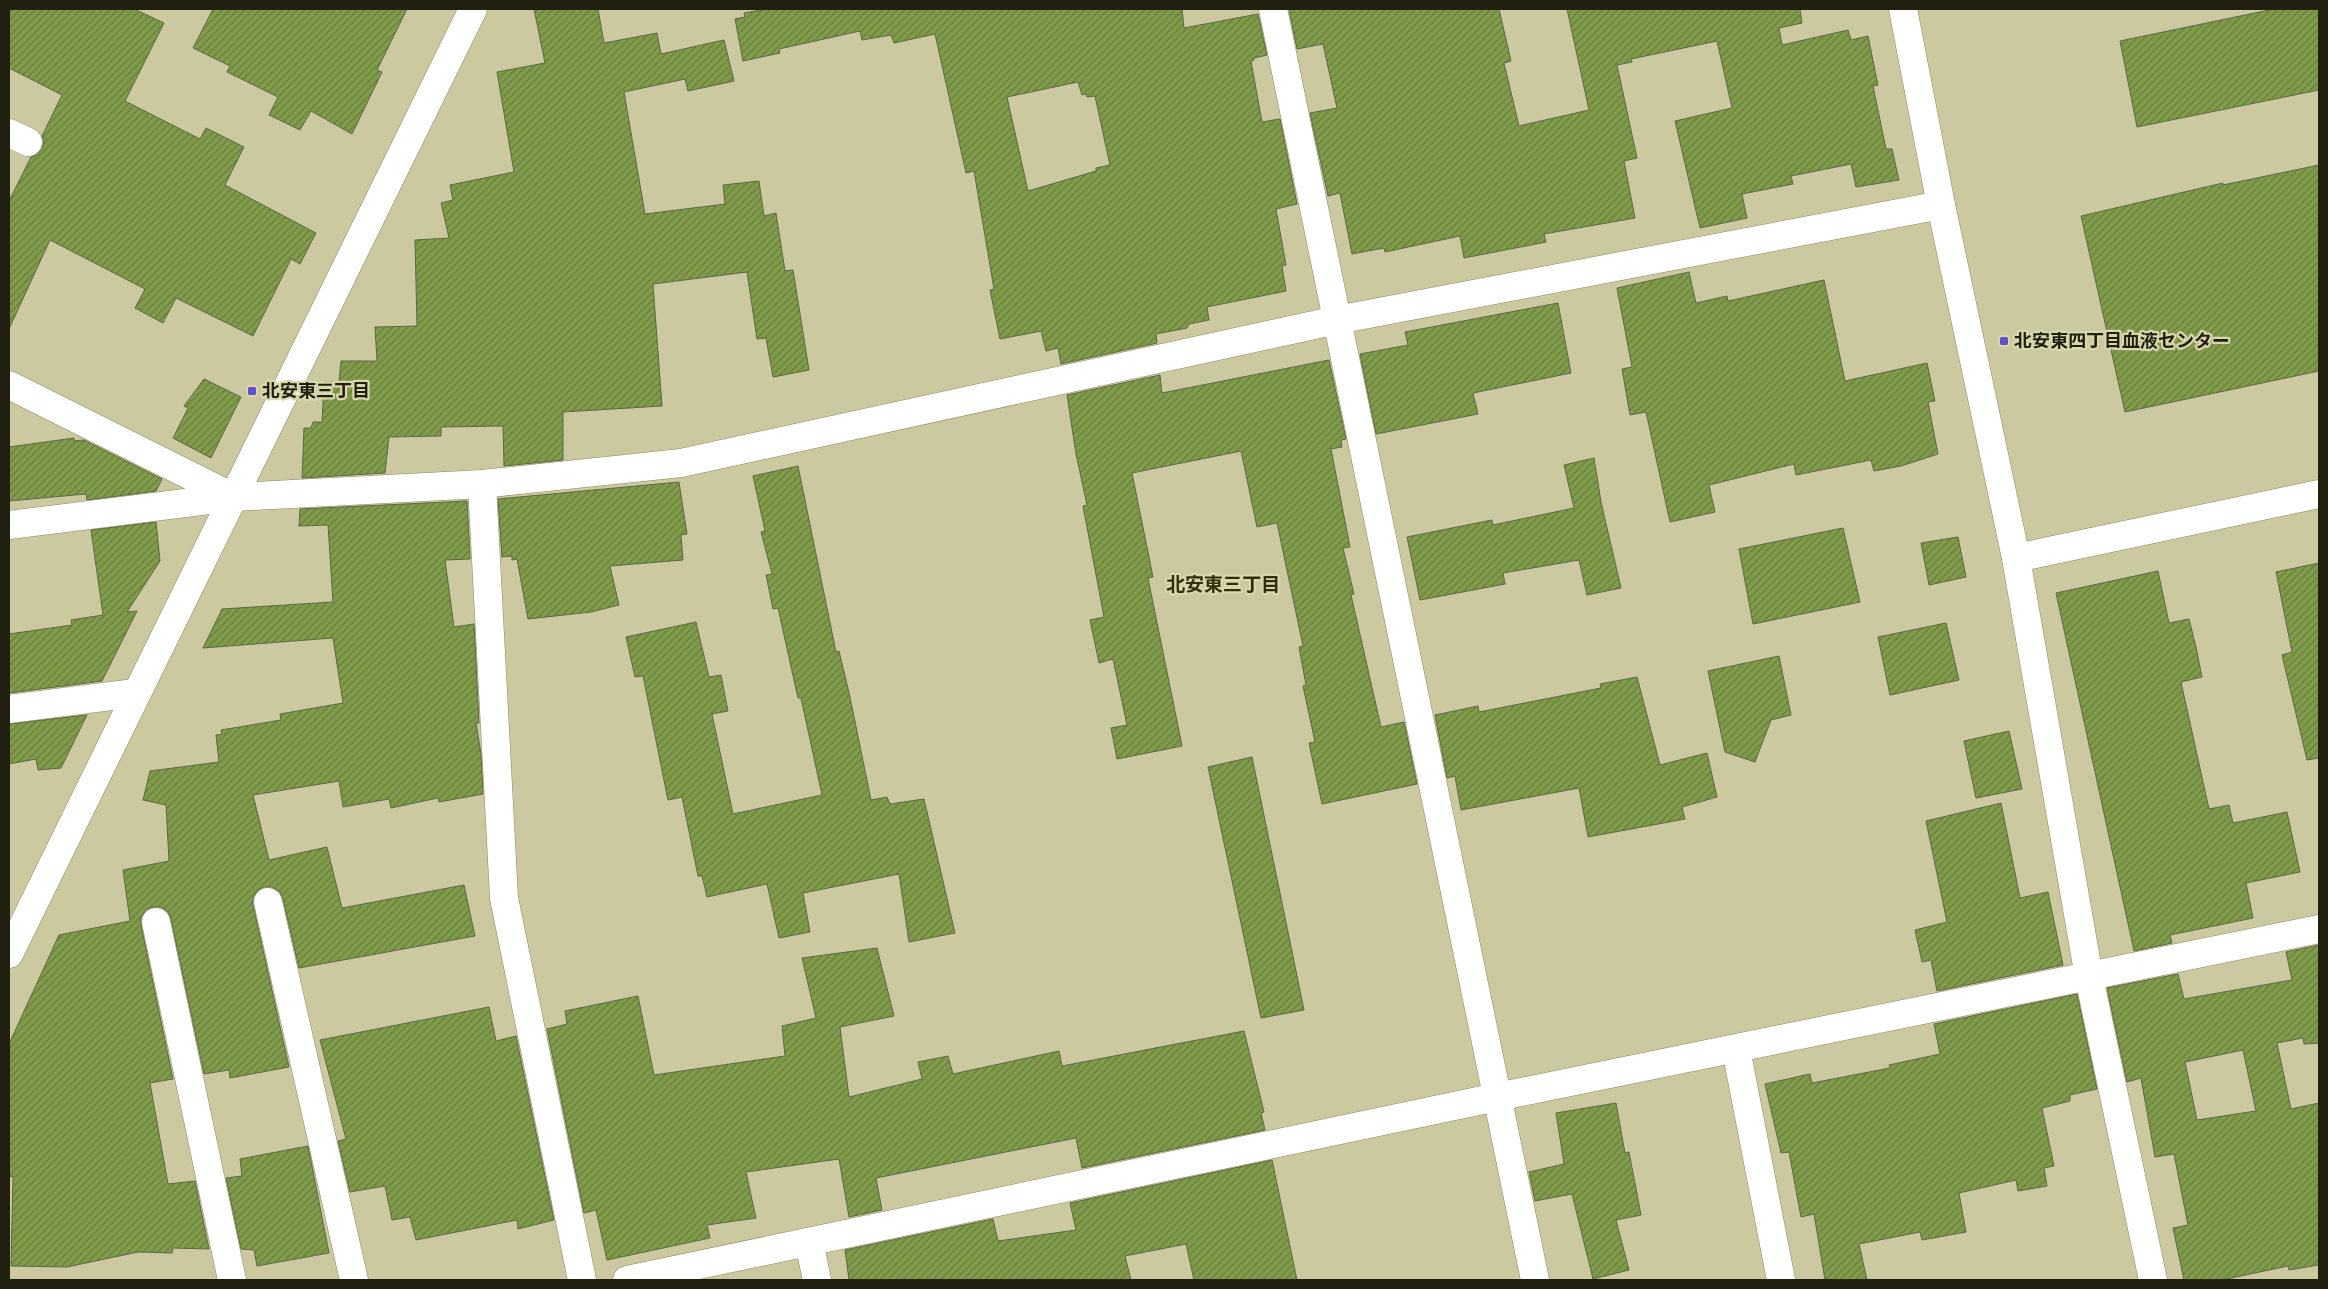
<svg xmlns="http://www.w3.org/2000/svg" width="2328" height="1289" font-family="'Nunito Sans','Noto Sans JP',sans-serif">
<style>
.building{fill:url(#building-hatch);stroke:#5c6946;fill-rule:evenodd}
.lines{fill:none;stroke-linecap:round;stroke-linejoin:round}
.minor-casing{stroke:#8b8861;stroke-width:29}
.tertiary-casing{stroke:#8b8861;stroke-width:29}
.minor{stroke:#fff;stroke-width:28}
.tertiary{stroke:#fff;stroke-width:28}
.poi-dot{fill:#6251ca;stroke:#d8d6ac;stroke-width:2}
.labels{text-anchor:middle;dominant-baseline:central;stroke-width:4.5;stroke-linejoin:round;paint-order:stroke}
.poi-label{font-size:18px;font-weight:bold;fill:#212010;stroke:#d8d6ac;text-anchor:start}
.neighbourhood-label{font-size:19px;font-weight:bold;fill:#322f08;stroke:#d8d6ac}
</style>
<defs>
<pattern id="building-hatch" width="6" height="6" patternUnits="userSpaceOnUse" patternTransform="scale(1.25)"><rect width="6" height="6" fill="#809b4a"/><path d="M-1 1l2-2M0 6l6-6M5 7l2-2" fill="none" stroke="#687e3c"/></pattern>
</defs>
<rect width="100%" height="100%" fill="#ccc9a0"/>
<g class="building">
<path d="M9,9h125l30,14 -39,78 75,38 6,-11 38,19 -19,38 91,48 -16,31 -9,-5 -38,77 -77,-38 -13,25 -28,-15 10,-19 -95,-49 -41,89v-128l22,-44 6,-2 5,-6 2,-8 -2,-5 20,-41 -53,-27z"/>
<path d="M213,9h194l-30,61 5,2 -30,62 -41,-23 -11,19 -31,-15 9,-18 -51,-25 3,-6 -37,-18z"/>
<path d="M534,9h64l6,34 53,-10 4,21 63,-14 10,41 -46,10 -3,-12 -61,13 21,122 80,-10 -2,-19 36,-4 5,35 12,-3 9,58 8,-1 16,100 -36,7 -7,-39 -9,1 -10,-67 -94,12 9,122 -99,6v48l-59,6 -1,-40 -62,1v9l-52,1 -4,36 -83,5 2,-50h7l2,-6h9l2,-40h15l2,-21h36l-2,-34 42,-1 -2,-86 34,-2 -8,-35 12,-3 -3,-15 64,-13 -17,-100 48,-9z"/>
<path d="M767,9h415l2,19 74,-14 9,41 -13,3v2l-3,1 11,61 18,-3 17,85 -21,5 10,56 -4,1 4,25 -79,16 2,13 -20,4 -2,4 -31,6 1,9 -96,21 -3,-16 -12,3 -5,-20 -41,8 -10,-49 4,-1 -20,-118 -8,2 -31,-139 -41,9 -3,-8 -29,5 -2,-9 -81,18 1,4 -37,8 -8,-42 10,-2 -1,-4zM1078,82l4,13 4,-1 1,3 8,-1 15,69 -14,3v3l-68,20 -21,-94z"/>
<path d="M1289,9h210l12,52 -7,2 15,63 70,-16 -22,-101h233l2,14 -23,5 3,17 66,-15 3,10 17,-4 10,49 -5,1 13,63h6l7,31 -43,7 -5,-23 -60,12 2,8 -51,10 5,24 -47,10 -25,-107 57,-13 -15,-67 -86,18 1,3 -15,3 20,93 -13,3 11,57 -91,16 2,8 -82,16 -4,-22 -75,16 -1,-4 -32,6 -12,-61 -12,3 -18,-83 27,-5 -14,-64 -26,5z"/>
<path d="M2274,9h45v81l-182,37 -17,-86z"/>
<path d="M2319,165v206l-194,41 -44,-196 142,-33v2z"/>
<path d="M1689,272l7,31 31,-7 1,5 96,-21 21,101 82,-18 8,38 -7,1 10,52 -37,12 -27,5 -3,-11 -75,15 -2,-11 -85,21 6,27 -45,10 -24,-110 -16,3 -8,-46 10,-2 -15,-79z"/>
<path d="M1558,303l13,70 -98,20 5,21 -102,20 -16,-80 48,-9 -3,-13z"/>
<path d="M1329,360l17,79 -5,1 1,7 -11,2 19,98 -7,1 11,46 -3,1 30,132 23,-5 13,62 -95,20 -13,-61 6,-1 -12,-56 3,-1 -7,-38 4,-1 -26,-123 -20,4 -16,-76 -109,22 21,104 -5,1 34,168 -65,13 -6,-31 16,-3 -14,-66 -14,4 -9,-43 14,-3 -21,-111 4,-1 -11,-51 -9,-59 93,-20 2,18z"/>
<path d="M204,379l37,18 -30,61 -38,-20 15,-30 -4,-2z"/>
<path d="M74,438v3l10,-1 78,39 -6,12 -69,9 -1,-6 -77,7v-54z"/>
<path d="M1594,458l7,44 20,86 -34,7 -8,-35 -76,13 2,11 -85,16 -13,-63 85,-17 1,5 81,-17 -10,-43z"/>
<path d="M798,466l38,186 3,-1 11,46 21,103 16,-3 3,7 34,-5 31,134 -46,9 -10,-68 -96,19 7,39 -31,6 -12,-54 -60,13 -5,-21h-4l-16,-79 -14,3 -25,-124 -8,1 -9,-40 70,-15 13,55 12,-2 7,36 -16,3 21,100 89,-19 -21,-97h-3l-20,-90 -5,1 -7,-34 6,-1 -11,-42 4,-1 -12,-55z"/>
<path d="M679,482l8,52 -6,1 2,25 -73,6 9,39 -28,7 -63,7 -11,-60 -5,1v-4l-10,1 -4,-58z"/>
<path d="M467,501l3,58 -25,1 9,67 20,-3 5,99h-3l5,31 2,40 -44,8 -1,-4 -47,10 -2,-9 -46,8 -4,-26 -86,14 16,65 58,-13 15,61 122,-23 11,51 -176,32 -16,-69 -3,-7 -8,-5h-8l-6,3 -5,7v8l36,162 -59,11 -1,-8 -25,4 -33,-155 -3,-7 -7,-5h-8l-7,3 -5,7v8l32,154 -23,4 18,101 27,-3 14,68 -36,-1 -1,5 -34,-1 -71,15 -56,-1 2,-90 -4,1v-133l50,-109 71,-14 -7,-51 46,-9 -3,-56 -23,-5 7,-29 69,-9 -3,-27 6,-1 -1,-4 60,-10 -1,-6 63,-11 -10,-65 -130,10 19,-39 111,-7 -5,-77 -29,1 1,-17z"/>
<path d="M156,522l4,39 -33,51 10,-1 -35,70 -93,12v-59l63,-9 -1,-5 32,-5 -12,-85z"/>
<path d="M1843,528l17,74 -107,22 -14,-75z"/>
<path d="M1958,537l8,40 -37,8 -8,-42z"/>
<path d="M2319,563v195l-12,2 -25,-105 10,-3 -16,-80z"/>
<path d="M2158,571l11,52 20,-4 7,28 6,30 -21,5 28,127 20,-4 4,18 54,-11 13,60 -54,11 7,35 -83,17 2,8 -38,8 -78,-358z"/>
<path d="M1946,623l13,57 -69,15 -12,-58z"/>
<path d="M1779,656l12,59 -20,5 -16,42 -30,-10 -17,-81z"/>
<path d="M1637,677l23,88 47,-12 10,44 -35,10 3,12 -97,18 -9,-49 -118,22 -6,-34 -8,2 -12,-63 43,-9 1,6 122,-24 -1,-4z"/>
<path d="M87,715l-26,53 -23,2 -2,-11 -27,5v-40z"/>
<path d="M2009,731l13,58 -46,9 -12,-57z"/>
<path d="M1252,757l52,253 -43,8 -53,-251z"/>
<path d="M2001,803l19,95 28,-6 15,73 -126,26 -6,-31 -9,2 -7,-32 32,-8 -21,-101z"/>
<path d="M2319,945v98l-15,1 -1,-6 -26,5 14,66 28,-6v162l-30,5 -1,-4 -66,14h-38l-11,-52 15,-3 -14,-71 -19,3 -14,-79 -14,4 -20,-94 71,-14 6,25 108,-19 -6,-28zM2243,1050l13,61 -59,9 -12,-58z"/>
<path d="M877,948l17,68 -54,11 9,70 73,-18 -4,-17 30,-6 5,18 106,-23 3,15 182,-35 20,81 -3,1 4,17 -183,38 -6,-30 -200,40 6,32 -33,7 -10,-58 -93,13 10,46 -49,7 3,13 -103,22 -11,-50 -12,3 -37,-184 20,-5 -2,-13 73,-15 16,79 131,-19 -3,-30 34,-8 -14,-60z"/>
<path d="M2077,994l20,95 -27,6v6l-28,7 12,58 -10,2 3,18 -29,5 -2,-11 -57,13 7,39 -44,8 -2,-8 -61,12 8,36h-42l-11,-66 -13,3 -12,-65 -8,1 -16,-69 45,-10 2,9 78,-15 -1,-3 51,-11 -6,-30z"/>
<path d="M489,1007l7,34 20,-5 38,184 -36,9 -1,-9 -101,20 -6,-23 -18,3 -7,-34 -35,6 -12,-51 8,-2 -26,-99z"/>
<path d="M1616,1103l9,50 4,-1 12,63 -25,5 13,50 -36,9 -21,-85 -37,7 -6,-29 35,-8 -8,-51z"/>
<path d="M308,1146l21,107 -72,13 -3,-16 -13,-1 -15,-71 16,-2 -2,-17z"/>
<path d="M1272,1160l25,120h-103l-8,-36 -61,12 6,24h-282l-4,-30 148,-31 5,22 78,-11 -6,-27z"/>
</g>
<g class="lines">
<defs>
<g id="minor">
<path d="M1273,9l262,1271"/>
<path d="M9,133l19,9"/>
<path d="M9,385l224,112"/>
<path d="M482,484l22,414 78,382"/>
<path d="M9,525l224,-28 249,-13 199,-21 656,-143 604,-115"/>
<path d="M9,709l126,-16"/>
<path d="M268,902l86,378"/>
<path d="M156,922l76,358"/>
<path d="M1736,1049l45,231"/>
<path d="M809,1242l8,38"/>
<path d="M627,1280l870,-183 822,-168"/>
<path d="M2153,1280l-64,-303 -73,-419 303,-64"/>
</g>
<g id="tertiary">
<path d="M1903,9l38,196 75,353"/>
<path d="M9,954c153,-316 310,-630 464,-945"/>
</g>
</defs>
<use href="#minor" class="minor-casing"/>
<use href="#tertiary" class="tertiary-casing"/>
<use href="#minor" class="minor"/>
<use href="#tertiary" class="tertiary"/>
</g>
<g class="poi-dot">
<rect x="1999" y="336" width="10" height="10" rx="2.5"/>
<rect x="247" y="386" width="10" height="10" rx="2.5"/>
</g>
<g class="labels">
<g class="poi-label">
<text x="2014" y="341">北安東四丁目血液センター</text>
<text x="262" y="391">北安東三丁目</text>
</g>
<g class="neighbourhood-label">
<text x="1223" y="585">北安東三丁目</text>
</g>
</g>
<rect width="2328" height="1289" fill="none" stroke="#212010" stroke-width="20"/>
</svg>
